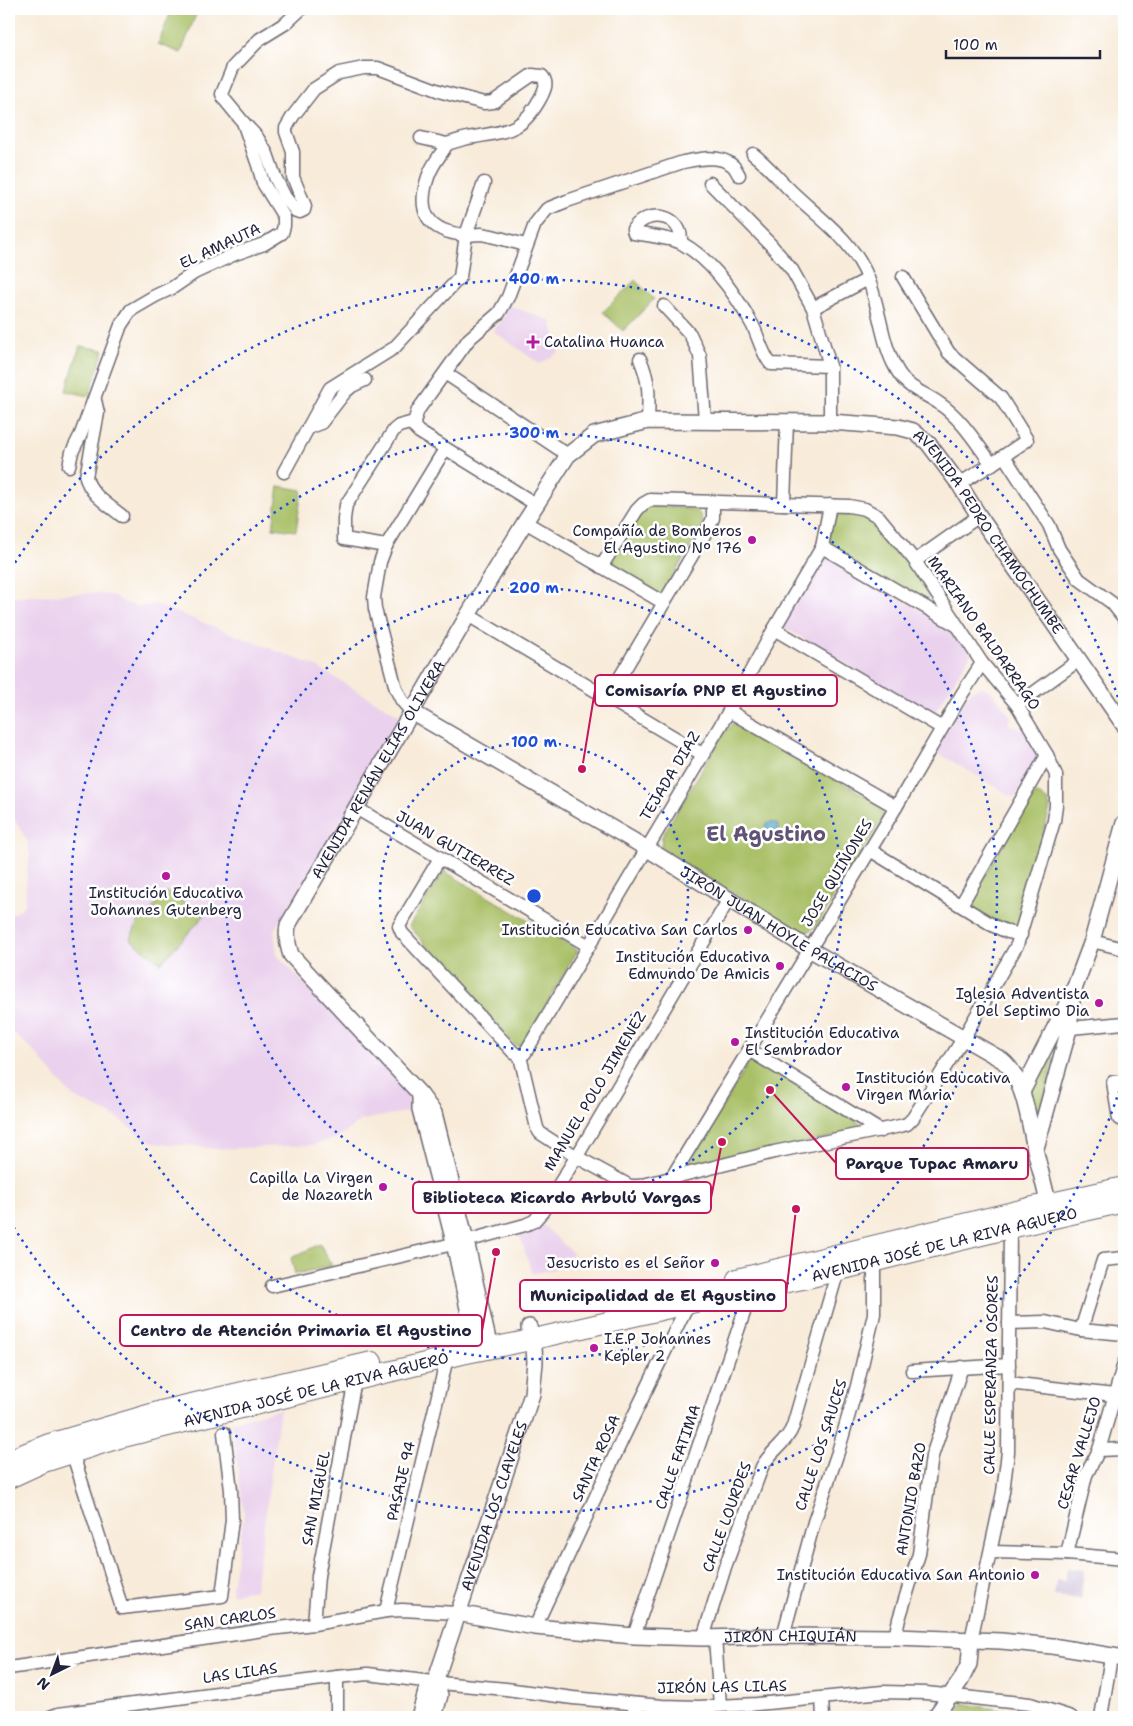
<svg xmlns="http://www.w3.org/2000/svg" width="1133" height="1726" font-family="'Shantell Sans',sans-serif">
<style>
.built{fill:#ead1ed}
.industrial{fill:#cabfd7}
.green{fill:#a9c066;stroke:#667150}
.water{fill:#4da5ca;stroke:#386482}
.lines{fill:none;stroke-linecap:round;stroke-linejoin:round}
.minor-casing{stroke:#6d6872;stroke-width:15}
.tertiary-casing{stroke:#6d6872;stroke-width:18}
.primary-casing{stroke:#6d6872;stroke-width:22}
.minor{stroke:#fff;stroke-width:12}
.tertiary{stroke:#fff;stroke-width:15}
.primary{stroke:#fff;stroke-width:20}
.ring{fill:none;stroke:#1d4ed8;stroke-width:2.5;stroke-dasharray:2.5 5}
.poi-dot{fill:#b5179e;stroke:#fff;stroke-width:2}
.labels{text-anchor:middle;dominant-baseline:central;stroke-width:5;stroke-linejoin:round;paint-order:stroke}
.street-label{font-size:15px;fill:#22223b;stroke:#fff}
.poi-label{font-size:15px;fill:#22223b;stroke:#fff;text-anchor:end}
.district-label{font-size:20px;font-weight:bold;fill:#605376;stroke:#fff}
.centre{fill:#1d4ed8;stroke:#fff;stroke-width:2.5}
.ring-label{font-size:15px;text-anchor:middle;font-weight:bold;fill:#1d4ed8;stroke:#fff;stroke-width:5;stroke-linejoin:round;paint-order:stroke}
.leader{fill:none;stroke:#c2185b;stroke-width:2}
.callout-dot{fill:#c2185b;stroke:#fff;stroke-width:2}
.callout{fill:#fff;stroke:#c2185b;stroke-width:2}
.callout-label{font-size:16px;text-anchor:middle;font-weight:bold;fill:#22223b}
</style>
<rect width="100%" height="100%" fill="#fff"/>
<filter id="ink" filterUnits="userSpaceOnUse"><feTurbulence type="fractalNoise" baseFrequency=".02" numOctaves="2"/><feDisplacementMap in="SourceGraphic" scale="10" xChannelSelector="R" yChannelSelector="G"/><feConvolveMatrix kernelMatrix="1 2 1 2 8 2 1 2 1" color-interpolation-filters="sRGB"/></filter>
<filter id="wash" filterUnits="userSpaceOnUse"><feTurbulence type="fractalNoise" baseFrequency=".0096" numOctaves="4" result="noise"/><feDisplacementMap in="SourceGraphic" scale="20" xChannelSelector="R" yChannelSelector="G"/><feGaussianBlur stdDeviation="1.12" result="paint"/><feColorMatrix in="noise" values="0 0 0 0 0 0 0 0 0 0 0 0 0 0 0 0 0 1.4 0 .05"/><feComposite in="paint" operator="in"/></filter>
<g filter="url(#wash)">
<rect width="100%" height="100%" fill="#f8ebd9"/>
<g class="built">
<path d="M508,305l43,16 8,31 -19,12 -47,-33 8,-9z"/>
<path d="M824,555l132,76 15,23 -38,61 -151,-89z"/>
<path d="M93,593l21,3 13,8 12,3 16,-3 158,61 91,53 -130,212 3,25 130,135 4,21 -49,9 -25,18 -25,7 -98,4 -24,-4 -30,-1 -16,-5 -26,-21 -46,-22 -40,-47 -23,-20v-113l12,-7 4,-5 2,-35 3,-13 -3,-16 -18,-29v-214z"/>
<path d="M979,687l7,1 8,6 17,23 -3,7 17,7 12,17 1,11 -23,39 -81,-47 34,-56 4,-4z"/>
<path d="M543,1225l30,28 -9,10 -10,6 -22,5 -12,-38 15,-3z"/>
<path d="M280,1409l-25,181 -24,4 13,-79 -12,-93z"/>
</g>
<path class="industrial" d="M1067,1568l17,2 -3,29 -27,-3 2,-16 9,1z"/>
<g class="green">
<path d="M172,9h26l-17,44 -23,-9z"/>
<path d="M635,280l19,19 -31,32 -20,-19z"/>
<path d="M80,346l24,4 -15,46 -23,-5z"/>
<path d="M279,486l23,4 -6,41 -23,-3z"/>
<path d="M657,505l39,5c6,5 8,14 5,21l-41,65 -52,-29 31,-51 9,-9z"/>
<path d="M843,509l23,4 12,8 52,74 -6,10 -98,-58 5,-23z"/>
<path d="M738,722l143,83c4,6 2,12 -1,18l-64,103 -8,6h-9l-130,-77 -8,-8 1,-11 63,-105 7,-7z"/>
<path d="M1038,794l10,7 2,7 -29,109 -6,8 -7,3 -41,-22 63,-107 4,-4z"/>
<path d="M444,871l134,79 -55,94 -4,2 -4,-1 -106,-119z"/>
<path d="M166,892l39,23 -44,48 -31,-24 10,-21 4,1z"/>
<path d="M1049,1056l5,2 -13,52 -8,-2 -5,-14 18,-37z"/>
<path d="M752,1057l109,67 -2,7 -169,37 -1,-5z"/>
<path d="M320,1244l12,22 -37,8 -4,-16z"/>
<path d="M962,1703l70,13 4,1h-80z"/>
</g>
<circle class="water" cx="772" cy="829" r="7"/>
</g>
<g filter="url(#ink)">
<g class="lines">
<defs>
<g id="minor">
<path d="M243,122l14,15 10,17 8,23 10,20 11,14 4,1 4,-2 1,-4 -12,-29v-25l-7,-20v-4l7,-12 21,-27 25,-16 25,-5h14l64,24 42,11 9,-1 39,-27 10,1c6,7 3,13 -1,21 -18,34 -33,34 -67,40 -9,1 -18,4 -27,7 -6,11 -15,20 -19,33 -12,35 0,55 38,58 5,0 10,-1 15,-1 15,2 31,8 45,11"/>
<path d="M421,138l26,6"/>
<path d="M753,154c13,10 23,22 35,34 30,30 63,49 80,90 13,32 13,69 32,97 10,15 27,19 40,29 22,15 36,39 52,60"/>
<path d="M710,183l61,62 21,25 21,38 17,58v56"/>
<path d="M681,243c2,-29 -33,-35 -48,-14l1,4c11,2 42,6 49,11 31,18 53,51 70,82 6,12 9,28 18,38l59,2"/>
<path d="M903,277l46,76 52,45 26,42 -35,24 -33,20"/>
<path d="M664,306l26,28 10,22 5,64"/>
<path d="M813,308l55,-29"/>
<path d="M640,359c10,23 9,37 8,62"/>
<path d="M445,373l123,82"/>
<path d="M95,400l3,13 -12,64c4,18 23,28 36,39"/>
<path d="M414,422l4,-12 51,-71 30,-26 9,-16 27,-73 12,-15 20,-8 116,-39c15,-3 36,-8 49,3 3,2 5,7 7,10"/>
<path d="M414,422l1,6 4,4 118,73"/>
<path d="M308,428l13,-5 24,-31 7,-6 13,-6"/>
<path d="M1004,456l45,69 10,24 20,30 33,24 12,15"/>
<path d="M69,466l3,-14 9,-18 40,-109 10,-15 24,-14 17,-8 22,-15 41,-19 29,-10 18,-11 2,-7v-9l-21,-34 -5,-18 -15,-43 -19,-23 -2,-5 11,-27 27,-28 26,-16 15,-14"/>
<path d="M284,472l46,-84 64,-40 66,-71 6,-42 18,-52"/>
<path d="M784,504l3,-82"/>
<path d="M525,522l139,81"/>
<path d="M386,546l-42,-7v-20l2,-14 48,-75 5,-4 15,-4"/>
<path d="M822,547l134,78"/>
<path d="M915,561l64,-45"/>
<path d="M468,615l234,139"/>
<path d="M774,629l168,99"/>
<path d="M607,699l103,-174 3,-7v-17"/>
<path d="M1017,705l62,-45"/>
<path d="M729,711l167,96"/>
<path d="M412,712l-10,-11 -6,-12 -21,-80 -1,-12 6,-35 6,-16 59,-97"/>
<path d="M356,808l233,138"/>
<path d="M870,850l124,76 14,6 13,3"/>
<path d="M440,858l-41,68 3,7 112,120 6,3"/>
<path d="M961,905l86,-150"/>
<path d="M1092,941l32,8"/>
<path d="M1060,1029l64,-6"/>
<path d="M749,1050l132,81"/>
<path d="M520,1056l17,72 3,5 37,24 53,29h9l135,-34 126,-26 7,-2 6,-6 51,-81 53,-92 37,-124 2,-16v-30l-9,-20 -30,-50 -35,-42 -67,-102 -36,-44 -14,-8 -16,-3 -199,-6 -7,4 -6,6 -36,57"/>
<path d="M520,1056l5,-3 204,-342 45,-82 48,-82 8,-42"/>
<path d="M1124,1081l-11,1 6,37 5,-1"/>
<path d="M672,1177l224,-370 66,-113 20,-31"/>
<path d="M272,1286l194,-45 59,-16 9,-4 8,-9 38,-61 149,-252"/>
<path d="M1009,1323l36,-1 36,8 43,4"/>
<path d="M1081,1330l22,-70 21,-2"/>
<path d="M912,1371l97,-6"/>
<path d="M1009,1383l105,12"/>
<path d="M1099,1450l25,-1"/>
<path d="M72,1452l50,156 100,-12 10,-76 -1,-30 -7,-57"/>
<path d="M991,1552l76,2 57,5"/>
<path d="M1067,1554l19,-79 13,-25 25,-87"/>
<path d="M386,1611l61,-253"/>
<path d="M314,1624l4,-48 37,-196"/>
<path d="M535,1627l87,-187 66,-136"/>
<path d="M634,1636l118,-347"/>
<path d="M783,1636l31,-114 24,-70 19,-66 17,-72v-53"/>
<path d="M895,1637l4,-18 20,-65 13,-98 30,-89"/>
<path d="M703,1638l22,-71 37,-100c8,-16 25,-24 31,-41l45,-156"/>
<path d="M715,1638l5,67"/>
<path d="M971,1640l32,-148 5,-40 2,-224"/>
<path d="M9,1668l261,-39 44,-5 72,-13 16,-1 55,3"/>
<path d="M337,1677v40"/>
<path d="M822,1699l1,18"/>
<path d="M50,1717l8,-3 279,-37 31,-3 72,9 66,6 67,9 89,8 37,1 58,-3 126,-12 43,1 104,11 41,13"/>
<path d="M633,1717l4,-13"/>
<path d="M1101,1717l10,-60"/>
</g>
<g id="tertiary">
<path id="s1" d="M412,712l234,136 163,101 193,111c22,17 27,62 33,89 5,21 11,42 15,63"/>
<path d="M1022,1092l51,-100 19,-51 32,-118"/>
<path d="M420,1094v15l33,129 24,113"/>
<path d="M1036,1148l33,-119 3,-26"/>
<path id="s2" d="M490,1349l-24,-108 -32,-128 -14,-19 -129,-139c-4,-11 -5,-19 -3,-30l180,-310 57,-93 43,-67 26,-20 54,-14 182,1 68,5 15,4 15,12 31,41 20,32 145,209"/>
<path id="s3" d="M457,1613l78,14 99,9 69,2 80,-2 112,1 106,4 51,5 72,12"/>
<path id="s4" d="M419,1717l7,-25 9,-10 97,-288 3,-32 -1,-14 -5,-21"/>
<path d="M434,1717l6,-22 -5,-13"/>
<path d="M935,1717l26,-37 8,-16 2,-24"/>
</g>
<g id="primary">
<path d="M737,1279l292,-71 95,-21"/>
<path d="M9,1460l40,-16 112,-33 211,-49"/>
<path id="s5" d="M9,1478l35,-16 75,-24 343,-84 59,-12 231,-53 51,-10 207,-51 114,-26"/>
</g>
</defs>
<use href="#minor" class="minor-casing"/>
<use href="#tertiary" class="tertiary-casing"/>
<use href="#primary" class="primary-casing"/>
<use href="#minor" class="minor"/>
<use href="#tertiary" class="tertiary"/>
<use href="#primary" class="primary"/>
</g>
</g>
<g class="ring">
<circle cx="534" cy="896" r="154"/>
<circle cx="534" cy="896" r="308"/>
<circle cx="534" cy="896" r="463"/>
<path d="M1124 1076A617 617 0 0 1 11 1223M11 569A617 617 0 0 1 1124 716"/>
</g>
<g class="poi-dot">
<path d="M530.5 334.5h5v5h5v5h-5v5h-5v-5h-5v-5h5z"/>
<circle cx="752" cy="540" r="5"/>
<circle cx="166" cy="876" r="5"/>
<circle cx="748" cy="930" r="5"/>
<circle cx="780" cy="966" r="5"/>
<circle cx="1099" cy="1003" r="5"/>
<circle cx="735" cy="1042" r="5"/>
<circle cx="846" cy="1087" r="5"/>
<circle cx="383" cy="1187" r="5"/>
<circle cx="715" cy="1263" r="5"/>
<circle cx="594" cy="1348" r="5"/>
<circle cx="1035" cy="1575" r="5"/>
</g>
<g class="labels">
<g class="street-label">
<text transform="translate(220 246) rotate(-25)">EL AMAUTA</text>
<text stroke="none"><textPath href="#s2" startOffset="1514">AVENIDA PEDRO CHAMOCHUMBE</textPath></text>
<text transform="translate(984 633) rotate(55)">MARIANO BALDARRAGO</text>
<text stroke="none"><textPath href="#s2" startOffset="666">AVENIDA RENÁN ELÍAS OLIVERA</textPath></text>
<text transform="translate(670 776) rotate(-59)">TEJADA DIAZ</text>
<text transform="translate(455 848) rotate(30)">JUAN GUTIERREZ</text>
<text transform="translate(837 873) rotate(-59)">JOSE QUIÑONES</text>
<text stroke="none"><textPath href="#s1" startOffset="426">JIRÓN JUAN HOYLE PALACIOS</textPath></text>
<text transform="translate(595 1091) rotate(-59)">MANUEL POLO JIMENEZ</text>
<text stroke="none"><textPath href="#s5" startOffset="965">AVENIDA JOSÉ DE LA RIVA AGUERO</textPath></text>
<text transform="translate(991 1375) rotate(-89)">CALLE ESPERANZA OSORES</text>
<text stroke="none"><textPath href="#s5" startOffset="320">AVENIDA JOSÉ DE LA RIVA AGUERO</textPath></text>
<text transform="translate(821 1445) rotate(-72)">CALLE LOS SAUCES</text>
<text transform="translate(1079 1453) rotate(-73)">CESAR VALLEJO</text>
<text transform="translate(678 1457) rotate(-71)">CALLE FATIMA</text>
<text transform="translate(596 1458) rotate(-65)">SANTA ROSA</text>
<text transform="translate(401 1481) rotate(-77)">PASAJE 94</text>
<text transform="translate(316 1498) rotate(-79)">SAN MIGUEL</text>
<text transform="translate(911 1499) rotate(-80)">ANTONIO BAZO</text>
<text stroke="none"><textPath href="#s4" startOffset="225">AVENIDA LOS CLAVELES</textPath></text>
<text transform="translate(727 1517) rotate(-70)">CALLE LOURDES</text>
<text transform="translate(230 1619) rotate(-8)">SAN CARLOS</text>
<text stroke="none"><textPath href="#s3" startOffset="335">JIRÓN CHIQUIÁN</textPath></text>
<text transform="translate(240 1673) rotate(-8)">LAS LILAS</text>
<text transform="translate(722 1687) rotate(-1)">JIRÓN LAS LILAS</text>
</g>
<g class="poi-label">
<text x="544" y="342" text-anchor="start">Catalina Huanca</text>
<text x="742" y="531">Compañía de Bomberos<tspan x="742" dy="17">El Agustino Nº 176</tspan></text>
<text x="166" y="893" text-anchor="middle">Institución Educativa<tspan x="166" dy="17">Johannes Gutenberg</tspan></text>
<text x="738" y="930">Institución Educativa San Carlos</text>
<text x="770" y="957">Institución Educativa<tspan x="770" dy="17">Edmundo De Amicis</tspan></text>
<text x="1089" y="994">Iglesia Adventista<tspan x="1089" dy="17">Del Septimo Dia</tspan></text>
<text x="745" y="1033" text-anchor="start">Institución Educativa<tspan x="745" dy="17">El Sembrador</tspan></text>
<text x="856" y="1078" text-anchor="start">Institución Educativa<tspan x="856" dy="17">Virgen Maria</tspan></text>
<text x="373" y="1178">Capilla La Virgen<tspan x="373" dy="17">de Nazareth</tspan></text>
<text x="705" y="1263">Jesucristo es el Señor</text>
<text x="604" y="1339" text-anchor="start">I.E.P Johannes<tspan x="604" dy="17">Kepler 2</tspan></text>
<text x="1025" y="1575">Institución Educativa San Antonio</text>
</g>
<g class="district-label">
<text x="766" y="834">El Agustino</text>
</g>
</g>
<circle cx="534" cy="896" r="8" class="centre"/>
<g class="ring-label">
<text x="534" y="284">400 m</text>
<text x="534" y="438">300 m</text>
<text x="534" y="593">200 m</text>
<text x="534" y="747">100 m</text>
</g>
<path class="leader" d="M582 769L595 690M770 1090L836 1163M722 1142L711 1198M796 1209L786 1295M496 1252L482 1331"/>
<g class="callout-dot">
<circle cx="582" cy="769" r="5"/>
<circle cx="770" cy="1090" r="5"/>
<circle cx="722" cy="1142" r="5"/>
<circle cx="796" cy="1209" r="5"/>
<circle cx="496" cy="1252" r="5"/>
</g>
<g class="callout">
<rect x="595" y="675" width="242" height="31" rx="5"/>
<rect x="836" y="1148" width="192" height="31" rx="5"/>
<rect x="413" y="1182" width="298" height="31" rx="5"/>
<rect x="520" y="1280" width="266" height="31" rx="5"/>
<rect x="120" y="1315" width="362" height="31" rx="5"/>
</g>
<g class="callout-label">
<text x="716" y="696">Comisaría PNP El Agustino</text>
<text x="932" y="1169">Parque Tupac Amaru</text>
<text x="562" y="1203">Biblioteca Ricardo Arbulú Vargas</text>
<text x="653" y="1301">Municipalidad de El Agustino</text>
<text x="301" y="1336">Centro de Atención Primaria El Agustino</text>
</g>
<rect width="1133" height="1726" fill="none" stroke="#fff" stroke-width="30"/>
<g transform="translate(52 1674) rotate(222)" stroke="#ffffff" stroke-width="4" paint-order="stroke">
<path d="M0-4L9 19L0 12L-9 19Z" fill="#22223b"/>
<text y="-8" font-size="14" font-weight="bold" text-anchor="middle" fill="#22223b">N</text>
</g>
<path d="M946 50v8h154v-8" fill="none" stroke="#22223b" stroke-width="2.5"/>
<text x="953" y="50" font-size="15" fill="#22223b" stroke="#ffffff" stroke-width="4" paint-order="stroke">100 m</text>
</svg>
